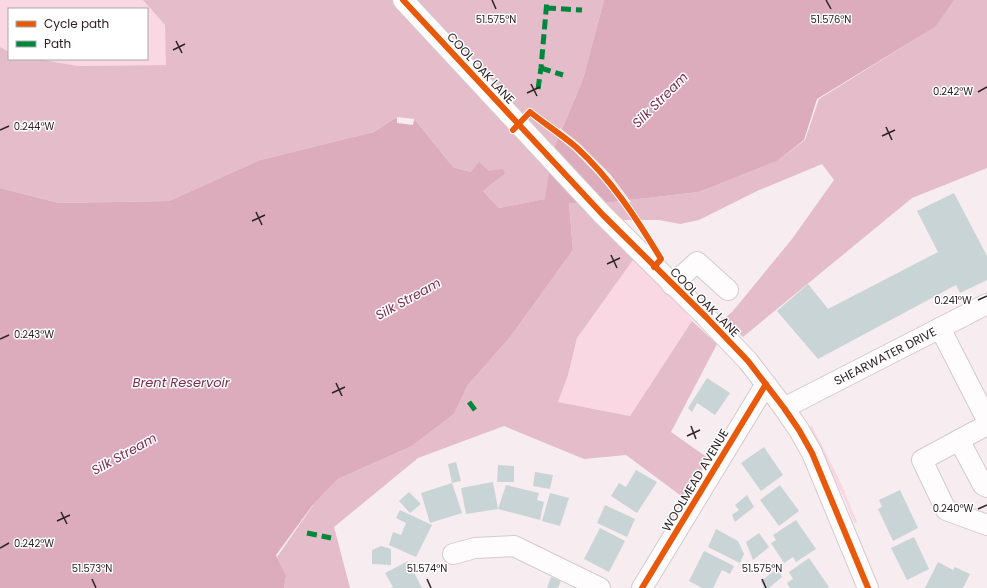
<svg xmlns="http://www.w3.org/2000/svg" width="987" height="588" font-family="Poppins,sans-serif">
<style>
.green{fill:#f9d8e3}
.forest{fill:#e4bcca}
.water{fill:#dcacbc}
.pier{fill:#f7ecef}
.building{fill:#c9d4d6}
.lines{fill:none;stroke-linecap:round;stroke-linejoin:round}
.minor-casing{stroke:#d5cacd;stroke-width:22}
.minor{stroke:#fefcfd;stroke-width:20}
.quiet{stroke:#00873e;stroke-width:5;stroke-dasharray:10 5;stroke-linecap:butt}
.cycleway-casing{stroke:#fff;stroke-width:8}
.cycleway{stroke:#e8590c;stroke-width:6}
.ticks{fill:none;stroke:#2d2226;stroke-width:1.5}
.labels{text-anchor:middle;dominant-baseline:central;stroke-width:3;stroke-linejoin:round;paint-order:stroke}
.street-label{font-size:12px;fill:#2d2226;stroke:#fff}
.water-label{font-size:13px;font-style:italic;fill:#792d4d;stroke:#fff}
.ticks-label{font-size:10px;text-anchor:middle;fill:#2d2226;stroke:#fff;stroke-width:3;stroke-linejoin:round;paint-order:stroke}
</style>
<rect width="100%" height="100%" fill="#f7ecef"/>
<g class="green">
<path d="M0,0h176l-10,65 -88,1 -40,-7h109v-50h-138v43l-9,-5z"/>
<path d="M633,260c20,19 44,38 59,61l-62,95 -72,-14 10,-27 9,-37z"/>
<path d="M812,426l28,55 17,41 -3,1 -9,-23 -36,-72z"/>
</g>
<g class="forest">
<path d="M143,0h461l-21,79 -31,74 -6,46 -47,9 -16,-17 22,-17 -16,-3 -18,1 -18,-5 -37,-46 -21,-3 -21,14 -114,28 -91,41 -110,2 -59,-15v-141l9,5v7h29l40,7 88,-1 -1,-40z"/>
<path d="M953,0h34v168l-75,30 -169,139 -19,-18 9,-8 59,-72 42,-59 -12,-16 -65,27 -58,29 -19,4 -21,-4h-37l-18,-17 95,-11 78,-31 28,-21 14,-41 114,-71z"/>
<path d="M569,202l12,2 52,56 -56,78 -9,37 -10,27 72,14 62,-95 25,23 -46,88 47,33 -26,39 -66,-49 -42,4 -80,-33 -86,32 -84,69 16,61h-66l2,-11 -9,-20 37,-53 24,-25 74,-33 42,-32 14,-29 43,-49 62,-86z"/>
</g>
<path class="water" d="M604,0h350l-19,27 -118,72 -13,41 -27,21 -78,31 -95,11h-35l4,47 -62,86 -43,49 -14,29 -42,32 -74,33 -26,27 -36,49 10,21 -2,12h-284v-400l59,15 110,-2 91,-41 114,-28 21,-14 21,3 37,46 18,5 8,-10 10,9 14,-2 2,5 -22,17 16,17 46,-9 7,-46 31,-74z"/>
<g class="pier">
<path d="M397,117l17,2 -1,6 -16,-2z"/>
<path d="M560,128l19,15 31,31 21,28 -11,1 -18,-23 -29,-30 -16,-13z"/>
</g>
<g class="building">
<path d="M954,193l33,63v24l-27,13 -4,-8 -138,74 -41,-48 31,-27 20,25 110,-57 -21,-41z"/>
<path d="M707,378l23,15 -15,22 -18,-12 -5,9 -4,-4z"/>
<path d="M764,447l19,28 -22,16 -20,-28z"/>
<path d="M456,462l5,19 -9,2 -4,-19z"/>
<path d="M498,465l16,1v16h-17z"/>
<path d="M636,470l21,12 -20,31 -26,-17 8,-13 7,4z"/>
<path d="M535,472l18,3 -3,14 -17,-3z"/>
<path d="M493,482l5,27 -32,5 -5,-26z"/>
<path d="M452,483l10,30 -32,10 -9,-30z"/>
<path d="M506,485l33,8 -2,7 7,2 -4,18 -42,-11z"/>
<path d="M780,485l19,26 -20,15 -19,-26z"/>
<path d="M900,490l18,38 -25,13 -15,-32 4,-2 -3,-7z"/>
<path d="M409,492l12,12 -11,9 -11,-12z"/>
<path d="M550,493l19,5 -9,28 -18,-5z"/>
<path d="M747,495l7,12 -19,15 -3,-7 7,-5 -4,-5z"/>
<path d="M605,505l30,14 -8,18 -30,-14z"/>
<path d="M400,510l32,15 -16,32 -27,-12 4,-13 8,3 5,-12 -10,-5z"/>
<path d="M796,520l20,29 -20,13 -3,-5 -9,6 -13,-20 5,-3 -3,-5z"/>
<path d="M600,528l25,13 -16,31 -25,-13z"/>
<path d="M716,529l22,12 6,13 -4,9 -32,-16z"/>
<path d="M759,533l10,14 -16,13 -7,-18z"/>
<path d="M914,537l15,32 -22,11 -16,-32z"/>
<path d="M381,546l10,3v16l-19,-1v-14z"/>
<path d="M704,551l30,15 -4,8 -8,-4 -9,18h-11l-13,-7z"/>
<path d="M809,558l20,29 -2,1h-37l-3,-5 6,-4 -4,-7z"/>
<path d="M408,561l14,27h-32l3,-1 -8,-14z"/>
<path d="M938,562l15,8 2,-3 15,7 -7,14h-38z"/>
<path d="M778,568l4,9 -13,11h-5l-3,-7z"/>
<path d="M551,577l10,4 -3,7h-11z"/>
</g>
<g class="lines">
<defs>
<g id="minor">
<path d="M403,0l200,215 103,102 42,44 36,47 15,22 13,23 56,135"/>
<path d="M672,285l25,-23 31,28"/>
<path d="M940,328l47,92"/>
<path d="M784,408l203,-104"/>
<path d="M987,425l-65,35 24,50 41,15"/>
<path d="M959,440l24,45 4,2"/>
<path d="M453,554l22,-6 39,-2 86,42"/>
<path d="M642,588l124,-204"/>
</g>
</defs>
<use href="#minor" class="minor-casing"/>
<use href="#minor" class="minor"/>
<g class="quiet">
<path d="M546,8l36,2"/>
<path d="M541,68l22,7"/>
<path d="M538,89l3,-21 6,-68"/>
<path d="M469,402l9,12"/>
<path d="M307,533l24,5"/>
</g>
<defs>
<g id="cycleway">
<path d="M403,0l200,215 103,102 42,44 36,47 15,22 13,23 56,135"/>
<path d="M513,130l17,-18c15,12 32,23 46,35 35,32 61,72 85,112l-7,8"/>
<path d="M642,588l124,-204"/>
</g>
</defs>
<use href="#cycleway" class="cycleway-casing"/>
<use href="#cycleway" class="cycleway"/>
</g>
<path class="ticks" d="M492,0l4,9M826,0l5,9M176,41l6,12M173,50l12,-6M531,84l6,12M978,92l9,-5M527,93l13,-6M886,127l6,13M0,130l9,-4M882,136l13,-6M256,212l6,13M252,221l13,-6M611,255l6,13M607,264l13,-6M978,300l9,-4M0,339l9,-4M336,383l6,13M332,393l13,-6M691,426l5,13M687,436l13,-6M978,509l9,-4M61,512l6,12M57,521l13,-6M0,548l9,-5M92,579l4,9M427,579l4,9M762,579l4,9"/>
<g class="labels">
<g class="street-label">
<text transform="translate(481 68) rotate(47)">COOL OAK LANE</text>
<text transform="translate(705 302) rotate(45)">COOL OAK LANE</text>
<text transform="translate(885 356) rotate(-27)">SHEARWATER DRIVE</text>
<text transform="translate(695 480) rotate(-59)">WOOLMEAD AVENUE</text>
</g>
<g class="water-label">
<text transform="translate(660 100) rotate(-45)">Silk Stream</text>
<text transform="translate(408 299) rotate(-29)">Silk Stream</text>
<text x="181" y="382">Brent Reservoir</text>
<text transform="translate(124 454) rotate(-29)">Silk Stream</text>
</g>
</g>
<g class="ticks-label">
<text x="496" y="23">51.575°N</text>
<text x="831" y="23">51.576°N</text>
<text x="953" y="95">0.242°W</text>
<text x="34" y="130">0.244°W</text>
<text x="953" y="304">0.241°W</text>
<text x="34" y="338">0.243°W</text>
<text x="953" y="512">0.240°W</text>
<text x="34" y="547">0.242°W</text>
<text x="92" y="572">51.573°N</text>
<text x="427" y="572">51.574°N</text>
<text x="762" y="572">51.575°N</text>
</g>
<rect x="8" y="8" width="140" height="52" fill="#ffffff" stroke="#aba7a8"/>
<rect x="16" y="21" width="20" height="6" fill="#e8590c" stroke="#aba7a8"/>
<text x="44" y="28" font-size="12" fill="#2d2226">Cycle path</text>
<rect x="16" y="41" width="20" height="6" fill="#00873e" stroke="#aba7a8"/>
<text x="44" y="48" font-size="12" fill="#2d2226">Path</text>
</svg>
